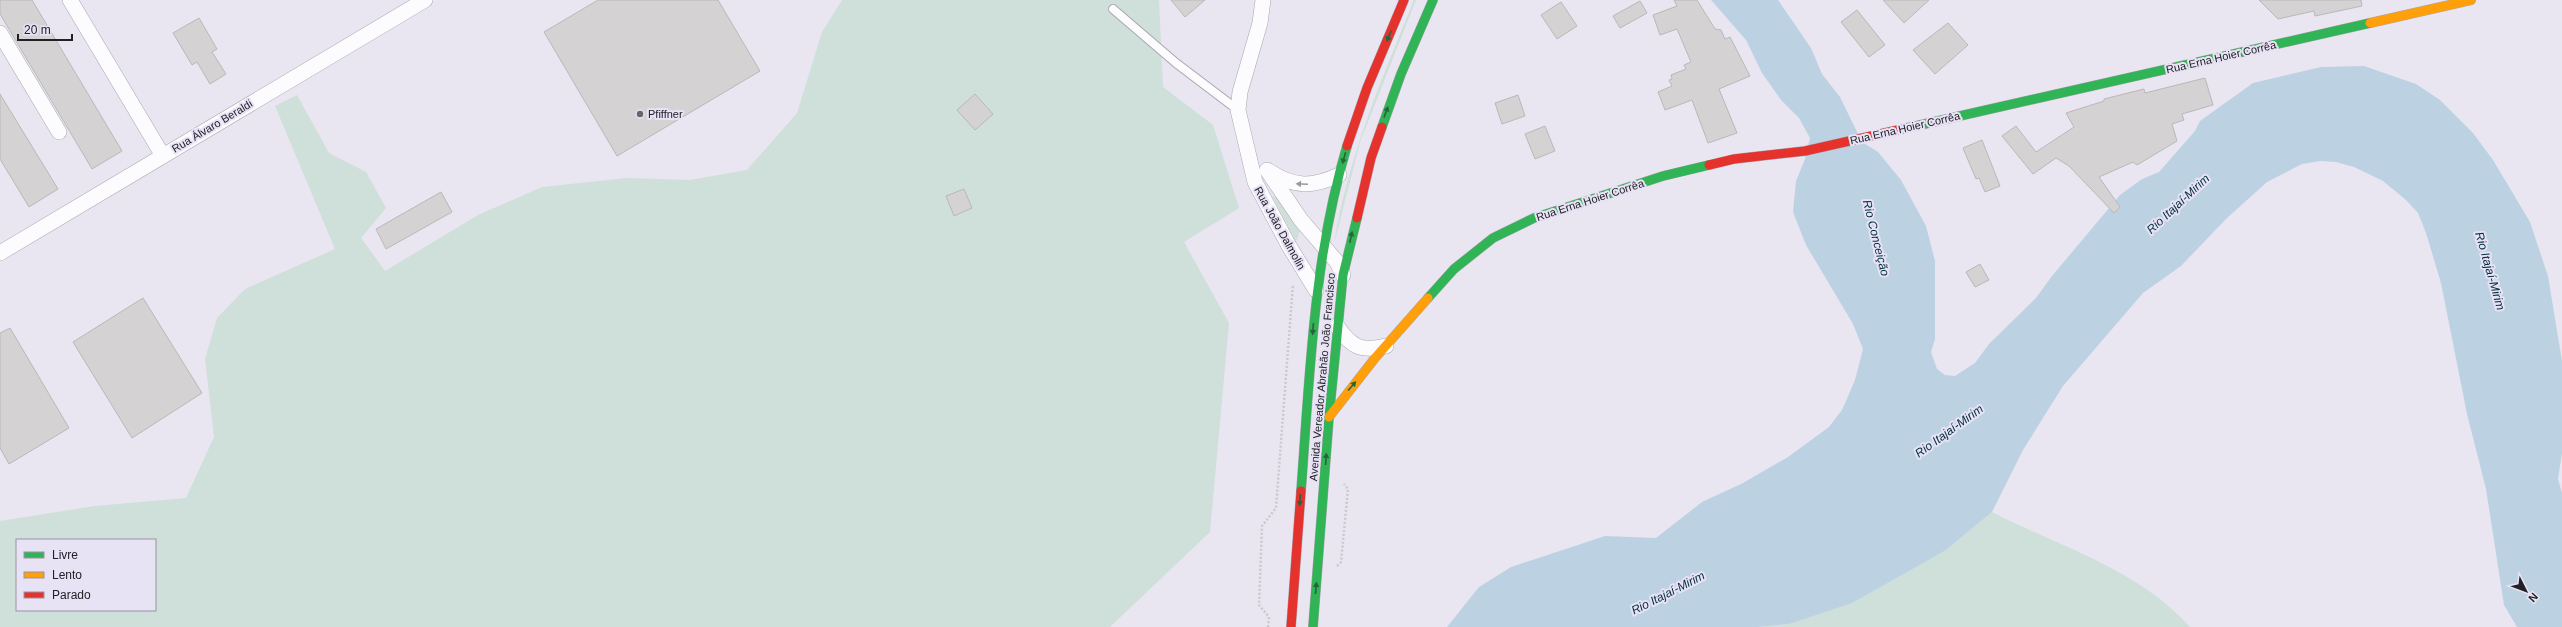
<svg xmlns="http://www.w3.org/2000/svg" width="2562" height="627" font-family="Helvetica,sans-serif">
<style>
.green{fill:#cfdfd9;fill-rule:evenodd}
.water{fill:#bcd2e2}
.building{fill:#d5d2d3;stroke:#bbb7b9}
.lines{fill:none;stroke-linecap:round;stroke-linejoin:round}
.lane-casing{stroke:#aaa7b0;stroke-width:10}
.street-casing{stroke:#aaa7b0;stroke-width:16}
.fast-casing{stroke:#aaa7b0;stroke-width:10}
.slow-casing{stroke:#aaa7b0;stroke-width:10}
.jam-casing{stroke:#aaa7b0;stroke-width:10}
.path{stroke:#cac9cc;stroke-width:2.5;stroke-dasharray:2 2;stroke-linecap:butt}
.lane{stroke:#fcfbfd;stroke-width:8}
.street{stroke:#fcfbfd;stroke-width:15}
.fast{stroke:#30b455;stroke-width:9}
.slow{stroke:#ff9f0a;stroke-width:9}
.jam{stroke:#e5322d;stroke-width:9}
.oneway{fill:#28633c}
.oneway2{fill:#9a989d}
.poi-dot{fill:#68656e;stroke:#e8e2f5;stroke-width:1.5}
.labels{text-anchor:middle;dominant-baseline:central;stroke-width:4;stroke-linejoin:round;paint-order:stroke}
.street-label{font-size:11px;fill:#222027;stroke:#e8e2f5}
.poi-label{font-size:11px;fill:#222027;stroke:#e8e2f5;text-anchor:start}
.water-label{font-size:12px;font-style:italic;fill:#002e42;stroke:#e8e2f5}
</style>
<rect width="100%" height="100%" fill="#e9e6f1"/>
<g class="green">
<path d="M842,0h317l4,87 50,38 26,83 -55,34 45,81 -19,209 -100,95h-1110v-106l95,-15 91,-8 28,-61 -9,-78 12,-41 28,-29 90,-40 -60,-143 22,-11 32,58 37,19 20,36 -25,30 24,33 93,-56 64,-28 85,-9 63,2 57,-10 50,-57 25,-81zM17,540h138v70h-138z"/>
<path d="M1414,0h2l-56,142 -26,102c14,-87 47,-163 80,-244z"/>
<path d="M1272,196l7,3 22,29 -5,14z"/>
<path d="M1992,512c68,35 145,56 198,115h-432l31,-3 157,-74z"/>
</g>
<path class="water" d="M1711,0h67l33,48 11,26 18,23 22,45 16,10 23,28 25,46 9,35v78l-4,13 6,17 8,6 10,1 20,-13 14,-19 47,-46 16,-22 68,-81 22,-16 17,-7 36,-41 5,-10 53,-38 68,-16 43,-1 52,18 24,16 33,33 20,27 37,62 18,54 14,85v92l-4,26 4,14v134h-45l-13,-22 -18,-116 -19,-75 -26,-131 -15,-50 -8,-20 -12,-13 -23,-19 -29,-14 -18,-5 -16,-1 -18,3 -35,18 -41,37 -45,47 -38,27 -80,93 -40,64 -31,62 -46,38 -94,53 -63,21 -31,3h-311l32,-40 32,-20 94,-31 51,2 46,-36 41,-19 45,-26 41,-30 13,-17 13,-30 8,-31 -10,-25 -47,-79 -13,-33 3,-31 9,-22 5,-21 -11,-20 -18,-18 -19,-27 -16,-33z"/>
<g class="building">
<path d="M0,0h32l90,151 -30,18 -92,-155z"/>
<path d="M598,0h120l42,71 -143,85 -73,-124z"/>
<path d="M1171,0h34l-20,17z"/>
<path d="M1674,0h23l18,29 6,1 4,9 5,-2 20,39 -31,13 18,44 -29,10 -16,-43 -27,10 -7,-18 14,-6 -3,-6 3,-1 -1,-4 15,-6 -2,-4 7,-3 -14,-33 -17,6 -7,-20 24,-9z"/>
<path d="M1883,0h46l-25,23z"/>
<path d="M2259,0h102l1,6 -47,10 -1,-5 -36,8z"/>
<path d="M1640,1l7,12 -27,15 -7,-12z"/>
<path d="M1561,2l16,24 -20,13 -16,-24z"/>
<path d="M1857,10l28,35 -16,12 -28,-35z"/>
<path d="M199,18l18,31 -5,3 14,22 -16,10 -13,-22 -5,3 -19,-32z"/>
<path d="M1948,23l20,22 -33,29 -22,-24z"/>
<path d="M2205,78l8,27 -31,9 2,6 -12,4 5,17 -40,24 -4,-3 -34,15 21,30 -6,6 -45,-47 -13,-8 -23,16 -31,-38 14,-10 20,26 38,-25 -8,-14 38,-12v-2l40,-10 1,4z"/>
<path d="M0,94l58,95 -29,18 -29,-48z"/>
<path d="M975,94l18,20 -18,16 -18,-20z"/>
<path d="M1518,95l7,21 -23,8 -7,-21z"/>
<path d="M1545,126l10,25 -20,8 -10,-25z"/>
<path d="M1982,140l18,46 -15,6 -6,-14 -3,1 -13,-31z"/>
<path d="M964,189l8,19 -18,8 -8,-20z"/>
<path d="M441,192l11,20 -66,37 -10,-20z"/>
<path d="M1980,264l9,16 -14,7 -9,-15z"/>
<path d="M143,298l59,95 -70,45 -59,-96z"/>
<path d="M10,328l59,100 -60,36 -9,-16v-115z"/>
</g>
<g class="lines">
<defs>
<path id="lane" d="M1113,9l63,54 62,47"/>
<g id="street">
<path d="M70,0l93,156"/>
<path d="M1263,0l-3,23 -20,69 -2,18 17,72 34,64 27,44"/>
<path d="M0,33l59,99"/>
<path d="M1267,170l34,50 36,42 6,13"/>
<path d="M1269,171c25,17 44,16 70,4"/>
<path d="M0,253l425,-253"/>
<path d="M1337,326c14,21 24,26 49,20"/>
</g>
<g id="fast">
<path d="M1382,127l19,-53 32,-74"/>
<path d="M1907,128l463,-105"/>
<path d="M1428,298l26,-29 39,-31 41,-20 129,-42 46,-11"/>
<path d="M1301,491c9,-117 12,-231 46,-345"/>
<path d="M1313,627l16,-210 14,-142 14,-57"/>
</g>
<g id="slow">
<path d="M2370,23l101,-23"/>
<path d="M1329,417l46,-59 53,-60"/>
</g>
<g id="jam">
<path d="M1347,146l20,-58 37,-88"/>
<path d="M1709,165l25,-6 71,-8 102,-23"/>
<path d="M1357,218l14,-60 11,-31"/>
<path d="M1291,627l10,-136"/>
</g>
</defs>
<use href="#lane" class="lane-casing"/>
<use href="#street" class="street-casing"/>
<use href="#fast" class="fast-casing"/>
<use href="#slow" class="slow-casing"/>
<use href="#jam" class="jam-casing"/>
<g class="path">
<path d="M1337,566l4,-4 7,-73 -4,-5"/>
<path d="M1268,627l1,-10 -10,-12 3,-79 14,-18 17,-224"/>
</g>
<use href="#lane" class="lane"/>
<use href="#street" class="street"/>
<use href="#fast" class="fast"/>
<use href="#slow" class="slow"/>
<use href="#jam" class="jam"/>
</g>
<defs><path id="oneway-solid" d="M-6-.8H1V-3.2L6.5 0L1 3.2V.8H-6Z"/></defs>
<g class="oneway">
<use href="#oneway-solid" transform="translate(1389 36) rotate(113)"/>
<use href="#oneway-solid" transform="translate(1386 112) rotate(-70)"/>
<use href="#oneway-solid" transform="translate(1344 158) rotate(106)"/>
<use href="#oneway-solid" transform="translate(1351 237) rotate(-78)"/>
<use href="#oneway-solid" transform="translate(1313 329) rotate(94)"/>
<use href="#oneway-solid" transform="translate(1352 386) rotate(-49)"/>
<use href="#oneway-solid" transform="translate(1326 459) rotate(-86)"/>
<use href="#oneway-solid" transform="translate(1300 500) rotate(94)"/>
<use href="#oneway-solid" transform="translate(1316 588) rotate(-85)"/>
</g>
<use class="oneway2" href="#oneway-solid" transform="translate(1302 184) rotate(-177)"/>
<circle class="poi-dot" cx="640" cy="114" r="4"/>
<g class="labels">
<g class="street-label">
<text transform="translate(2221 57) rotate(-13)">Rua Erna Hoier Corrêa</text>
<text transform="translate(212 126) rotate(-31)">Rua Álvaro Beraldi</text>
<text transform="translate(1905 128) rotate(-13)">Rua Erna Hoier Corrêa</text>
<text transform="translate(1590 200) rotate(-18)">Rua Erna Hoier Corrêa</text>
<text transform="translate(1280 228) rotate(61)">Rua João Dalmolin</text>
<text transform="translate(1322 377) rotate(-85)">Avenida Vereador Abrahão João Francisco</text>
</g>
<g class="poi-label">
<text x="648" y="114">Pfiffner</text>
</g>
<g class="water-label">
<text transform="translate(2178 204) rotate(-43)">Rio Itajaí-Mirim</text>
<text transform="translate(1876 238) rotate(76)">Rio Conceição</text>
<text transform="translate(2490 271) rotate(74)">Rio Itajaí-Mirim</text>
<text transform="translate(1949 431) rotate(-36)">Rio Itajaí-Mirim</text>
<text transform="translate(1668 593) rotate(-27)">Rio Itajaí-Mirim</text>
</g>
</g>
<rect x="16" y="539" width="140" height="72" fill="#e8e2f5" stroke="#9994a3"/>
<rect x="24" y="552" width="20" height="6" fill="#30b455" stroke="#9994a3"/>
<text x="52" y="559" font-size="12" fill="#222027">Livre</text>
<rect x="24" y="572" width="20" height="6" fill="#ff9f0a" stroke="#9994a3"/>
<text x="52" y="579" font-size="12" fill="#222027">Lento</text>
<rect x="24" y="592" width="20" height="6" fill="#e5322d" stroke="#9994a3"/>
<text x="52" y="599" font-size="12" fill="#222027">Parado</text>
<g transform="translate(2526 591) rotate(132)" stroke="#e8e2f5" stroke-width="3" paint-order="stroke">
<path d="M0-3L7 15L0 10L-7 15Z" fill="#222027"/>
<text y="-6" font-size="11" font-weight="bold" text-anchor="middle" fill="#222027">N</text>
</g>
<path d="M18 34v6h54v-6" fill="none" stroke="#222027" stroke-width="2"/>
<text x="24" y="34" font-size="12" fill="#222027" stroke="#e8e2f5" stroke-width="3" paint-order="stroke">20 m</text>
</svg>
